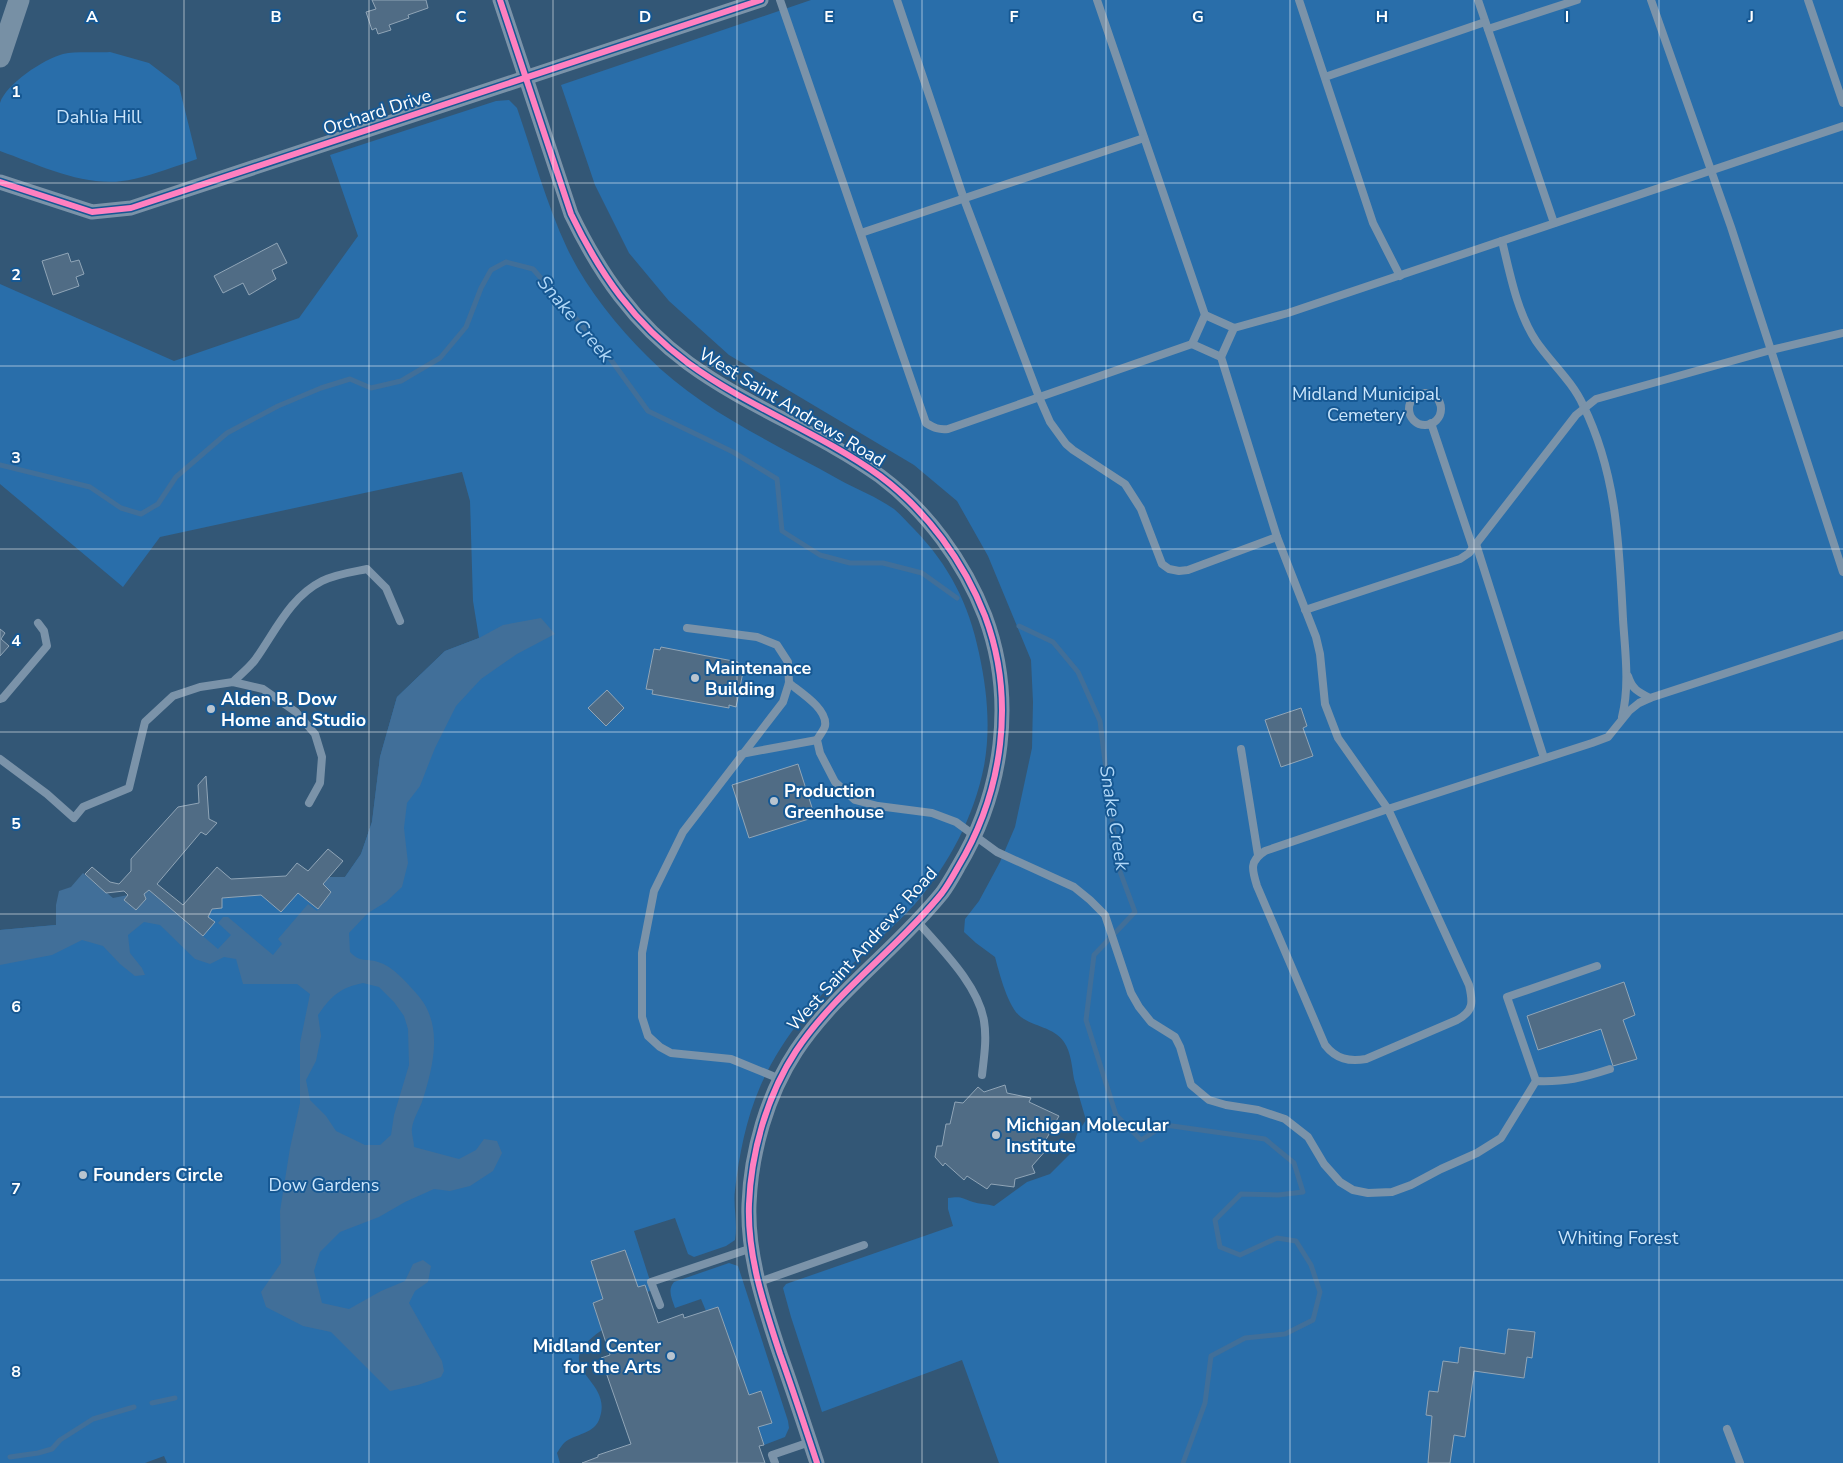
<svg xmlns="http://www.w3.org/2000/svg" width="1843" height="1463" font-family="'Nunito Sans',sans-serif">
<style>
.green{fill:#296eaa}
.water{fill:#416f99;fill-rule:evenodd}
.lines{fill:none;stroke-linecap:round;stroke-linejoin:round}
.stream{stroke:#416f99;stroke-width:5}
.building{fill:#506c85;stroke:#90a5b7}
.lane{stroke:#7b93a9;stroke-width:8}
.street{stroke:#7b93a9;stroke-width:15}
.secondary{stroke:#7790a5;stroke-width:21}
.cycleway-casing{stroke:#165893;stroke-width:9}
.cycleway{stroke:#ff80c0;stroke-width:6}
.grid{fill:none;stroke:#fff;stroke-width:1;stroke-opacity:0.55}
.poi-dot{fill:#b8c4cf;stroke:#165893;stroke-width:2}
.labels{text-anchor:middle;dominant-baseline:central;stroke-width:4;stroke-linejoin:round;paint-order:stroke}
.street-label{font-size:18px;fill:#fff;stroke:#165893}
.park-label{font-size:18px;fill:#cce6fc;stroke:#165893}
.poi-label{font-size:18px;font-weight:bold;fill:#fff;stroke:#165893;text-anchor:start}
.water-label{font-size:19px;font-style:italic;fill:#b1d8f8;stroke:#165893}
.grid-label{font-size:16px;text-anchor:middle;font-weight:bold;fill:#fff;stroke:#165893;stroke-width:4;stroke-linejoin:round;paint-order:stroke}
</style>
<rect width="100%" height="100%" fill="#335776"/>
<g class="green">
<path d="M811,0h1032v1463h-844l-37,-103 -140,52 -31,-95 -8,-29 3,-4 167,-58 -5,-17v-11c14,-2 13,0 25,4 6,2 14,2 21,4l33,-24 23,-8 20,-20 7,-20 9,-14c-4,-14 -8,-27 -12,-41 -2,-12 -3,-27 -10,-37 -10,-15 -30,-15 -43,-25 -13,-9 -22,-45 -26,-60l-19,-14 -12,-11 1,-13 14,-18 21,-39 15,-35 17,-79 1,-46 -2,-42 -43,-104 -31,-55 -43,-36 -185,-110 -60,-54 -40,-48 -34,-68 -34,-100z"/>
<path d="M110,52l39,11 30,23 18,73c-21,7 -41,15 -63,20 -45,11 -92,-13 -134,-28v-48c6,-19 44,-44 63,-49 13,-3 34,-1 47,-2z"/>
<path d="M509,100l8,8c16,46 29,95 50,140 19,40 49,77 80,108 53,54 125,86 191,123 18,10 39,18 56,30 7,6 14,14 20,20 35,36 55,75 65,124 8,37 12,75 5,113 -10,51 -35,98 -69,138 -21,23 -45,43 -67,64 -36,34 -68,73 -88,119 -14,32 -21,69 -25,103 -2,17 3,33 0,50l-9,6 -32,11 -6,-3 -13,-36 -41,13 19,59 -6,2 -2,-7 -7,2 -13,-37 -34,11 12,38 -10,4 9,27c-57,39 11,47 -2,87 -5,18 -25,16 -36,26 -3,3 -5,7 -7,10l3,10h-393l-3,-7 -19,7h-145v-533l56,-5v-20l68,-5 12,10 10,-11 -2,-5 5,-4 54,46 11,-14 -6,-5 4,-8 10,-1v-10l39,-3 20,17 17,-19 20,16 27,-32 16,-23 11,-32 8,-65 17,-60 48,-46 34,-13 -6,-37 -3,-100 -8,-29 -302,65 -37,50 -123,-103v-200l174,77 125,-43 59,-82 -28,-81 166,-54z"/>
<path d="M729,1263l9,3 50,155 1,7 -4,9 -21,8 -6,-18 14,-5 -11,-31 -12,4 -31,-88 -12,4 -5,-12 -26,9c-3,-9 -8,-18 -1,-26z"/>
</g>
<path class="water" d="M541,618l14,16 -38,20 -36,25 -25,27 -21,42 -15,38 -13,17 -3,25 4,35 -6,24 -16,15 -18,11 -19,20 1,19c11,11 15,6 28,10 15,4 28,20 38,31 29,31 17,74 6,109 -3,8 -9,17 -10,26 -1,5 2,13 2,19l45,12 17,-9 8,-11 13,2 5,12 -9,18 -23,15 -20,5 -16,-2 -29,13 -26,15 -39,15 -20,20 -6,19 8,32 27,6 32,-18 24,-10 8,-17 10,-4 8,6 -3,16 -13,9 -6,12 33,58 2,10 -3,6 -23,8 -28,6 -59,-59 -28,-6 -37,-19 -5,-15 20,-29 -1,-52 10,-63 10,-45v-60l10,-49 -13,-10h-54l-7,-25 -12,-2 -14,7 -15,-5 -35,-34 -16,-3 -16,13 2,18 12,15 3,7 -10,1 -15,-12 -17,-18 -21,-6 -30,15 -52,10v-35l56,-5v-20l3,-14 12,-4 12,-14 30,25 15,-3 -4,5 12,10 10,-11 -2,-5 5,-4 69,59 13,-14 -13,-12 5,-6h5l45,38 9,-11 -4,-5 30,-35 9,7 14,-19 -8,-8 6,-7h16l16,-23 11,-32 8,-65 17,-60 48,-46 34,-13 24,-13zM363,983l16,4 15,15 10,14 4,13 1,36 -15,50 -3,20 -11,10h-15l-29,-14 -10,-15 -16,-16 -4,-20 10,-19 5,-25 -3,-21c14,-20 22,-27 45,-32z"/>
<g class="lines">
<g class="stream">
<path d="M0,465l90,22 31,21 20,6 17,-10 18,-27 51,-44 51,-27 43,-18 29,-9 21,9 30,-7 39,-23 26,-31 15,-39 10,-18 15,-8 27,7 73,84 42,58 85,41 44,27 5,52 38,24 30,8h33l39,10 35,25"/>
<path d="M1019,626l34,16 25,30 22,49 18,145 17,46 -41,43 -8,65 30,95 25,25 24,-15 100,14 29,24 9,29 -25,3 -37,-1 -26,26 5,27 20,8 37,-17 19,3 15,24 9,27 -7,28 -28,14 -40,4 -34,18 -6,47 -22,60"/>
<path d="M152,1403l23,-5"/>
<path d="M10,1457l28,-4 14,-4 8,-9 33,-21 41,-12"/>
</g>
</g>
<g class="building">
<path d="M372,0h54l2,8 -20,7 1,3 -20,7 2,5 -13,4 -2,-6 -4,2 -6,-18 10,-3z"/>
<path d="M277,243l10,20 -15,7 4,9 -27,16 -6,-12 -20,10 -9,-17z"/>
<path d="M68,253l3,9 8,-2 5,14 -8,3 3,9 -26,9 -11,-34z"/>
<path d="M0,629l5,4 -4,6 8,7 -9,10z"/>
<path d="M661,647l77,15 -1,4 7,1 -8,40 -7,-2v3l-77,-14 1,-4 -7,-1 8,-40 6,1z"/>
<path d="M607,690l17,18 -18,18 -18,-18z"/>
<path d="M1301,708l6,18 -4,2 10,28 -32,11 -16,-47z"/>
<path d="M798,764l17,53 -66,21 -17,-53z"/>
<path d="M206,776l3,43 8,4 -11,12 -5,-3 -44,52 26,21 34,-38 14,12 55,-3 11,-13 11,8 20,-22 15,12 -20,23 8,8 -13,17 -20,-16 -17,19 -20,-17 -39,3v10l-10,1 -4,8 7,5 -12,14 -54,-46 -5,4 2,5 -10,11 -12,-10 4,-5 -4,-4 -18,2 -21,-19 7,-7 18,15 9,2 12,-13v-12l47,-52 21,-4 -1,-18z"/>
<path d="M1624,982l11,33 -12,5 14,39 -24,7 -12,-37 -63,21 -11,-34z"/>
<path d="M1005,1085l2,8 24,5 -2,4 30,14 -16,29 5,3 -16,18 3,7 -20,6 -1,8 -23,-3 -4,5 -20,-13 -3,4 -19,-17 -2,3 -8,-9 2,-11h5l4,-22h4l5,-22 8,1 15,-16 6,5z"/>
<path d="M625,1250l13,37 7,-2 13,38 25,-9 1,4 34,-11 31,88 12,-4 11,32 -14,4 6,18 -5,1 6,17h-183l16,-6v-2l33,-11 -30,-86 9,-3 -17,-52 10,-4 -12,-38z"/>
<path d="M1508,1329l27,3 -3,26 -5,-1 -3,21 -50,-7 -9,66 -11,-2 -4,28h-22l4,-47 -6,-1 3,-24 9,1 5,-31 15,2 2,-16 45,7z"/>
</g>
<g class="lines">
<g class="lane">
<path d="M780,0l146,423c8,5 13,7 22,6l244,-85"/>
<path d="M897,0l67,199 75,198 11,25 16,22 7,6 52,34 16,25 21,55 7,5 10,2 9,-1 89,-33"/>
<path d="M1097,0l108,315"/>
<path d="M1299,0l74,223 27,53"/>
<path d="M1478,0l76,223"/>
<path d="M1651,0l80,227 112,345"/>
<path d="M1808,0l35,103"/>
<path d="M1488,29l89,-29"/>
<path d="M1325,77l160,-55"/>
<path d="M861,233l283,-95"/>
<path d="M1502,241c8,33 15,71 34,100 15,22 36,40 47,64 34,69 36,139 40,214 2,32 7,66 -1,98"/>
<path d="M1234,328l-13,29 -29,-13 13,-29 29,13 54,-15 555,-187"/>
<path d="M1221,357l56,180 39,100 4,17 5,50 13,34 50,71 81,176c4,17 5,26 -12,35l-91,39c-17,3 -30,0 -41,-14l-68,-159c-5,-16 -8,-25 8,-35l123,-42 204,-66 16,-6 21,-26 10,-8 11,-5 193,-63"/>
<circle cx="1425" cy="409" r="16"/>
<path d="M1431,423l42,125"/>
<path d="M1476,544l68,214"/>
<path d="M1305,610l155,-51 9,-6 107,-138 20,-16 175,-49 72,-17"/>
<path d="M687,628l70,9 20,8 11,17 1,21 -6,19 -100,130 -29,59 -12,62v64l6,19 12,11 11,6 60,6 49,20"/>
<path d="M1628,676c4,13 10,16 22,22"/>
<path d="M233,682c7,-7 16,-14 22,-22 20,-28 35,-63 67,-79 14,-7 30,-9 45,-12l19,19 14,33"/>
<path d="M789,683c11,9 39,26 36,43 -1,4 -6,10 -8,14l3,13 15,29 20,18 23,6 54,7 24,9 41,30 77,35 16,13 15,15 26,78 8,14 12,15 24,15 5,10 11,38 18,15 17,5 32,5 27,9 23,18 16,27 16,18 13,8 15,3 24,-1 19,-7 30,-16 36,-16 24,-15 35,-57c30,1 46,-3 74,-12"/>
<path d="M0,699l3,-1 44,-52 -3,-15 -6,-8"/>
<path d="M1241,749l17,106"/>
<path d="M741,754l76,-14"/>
<path d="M0,759l47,35 27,24 9,-11 46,-19 16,-66 28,-26 27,-9 33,-5 30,7 33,23 19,22 7,23 -2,26 -11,20"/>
<path d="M917,921c23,27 61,63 67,100 3,18 0,36 -2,54"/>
<path d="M1536,1081l-29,-84 90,-31"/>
<path d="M759,1282l105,-37"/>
<path d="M660,1305l-9,-23 101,-34"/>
<path d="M1727,1429l13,34"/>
<path d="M775,1463l-3,-8 38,-13"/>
</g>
<g class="street">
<path d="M500,0l71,214c29,60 63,109 117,149 60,44 132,70 192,113 47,35 84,86 105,140 31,83 18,176 -27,251 -5,9 -10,18 -16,26 -45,56 -106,98 -146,158 -29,44 -45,101 -47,153 -2,51 15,102 31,150 13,36 25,73 37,109"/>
<path d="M0,182l92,30 39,-4 630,-208"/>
</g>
<path class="secondary" d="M0,57l19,-57"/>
<defs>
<g id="cycleway">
<path d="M500,0l71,214c29,60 63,109 117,149 60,44 132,70 192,113 47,35 84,86 105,140 31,83 18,176 -27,251 -5,9 -10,18 -16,26 -45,56 -106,98 -146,158 -29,44 -45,101 -47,153 -2,51 15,102 31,150 13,36 25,73 37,109"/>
<path d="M0,182l92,30 39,-4 630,-208"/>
</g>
</defs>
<use href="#cycleway" class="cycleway-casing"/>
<use href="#cycleway" class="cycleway"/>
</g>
<path class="grid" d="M184,0v1463M369,0v1463M553,0v1463M737,0v1463M922,0v1463M1106,0v1463M1290,0v1463M1474,0v1463M1659,0v1463M0,183h1843M0,366h1843M0,549h1843M0,732h1843M0,914h1843M0,1097h1843M0,1280h1843"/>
<g class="poi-dot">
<circle cx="695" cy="678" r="5"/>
<circle cx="211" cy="709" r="5"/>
<circle cx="774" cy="801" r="5"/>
<circle cx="996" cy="1135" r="5"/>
<circle cx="83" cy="1175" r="5"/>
<circle cx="671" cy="1356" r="5"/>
</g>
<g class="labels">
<g class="street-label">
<text transform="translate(377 112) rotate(-18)">Orchard Drive</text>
<text transform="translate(792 407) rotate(31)">West Saint Andrews Road</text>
<text transform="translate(862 949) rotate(-48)">West Saint Andrews Road</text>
</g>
<g class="park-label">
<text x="99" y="117">Dahlia Hill</text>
<text x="1366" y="394">Midland Municipal<tspan x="1366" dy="21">Cemetery</tspan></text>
<text x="324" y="1185">Dow Gardens</text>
<text x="1618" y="1238">Whiting Forest</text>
</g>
<g class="poi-label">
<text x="705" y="668">Maintenance<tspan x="705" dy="21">Building</tspan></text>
<text x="221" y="699">Alden B. Dow<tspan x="221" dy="21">Home and Studio</tspan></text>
<text x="784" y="791">Production<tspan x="784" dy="21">Greenhouse</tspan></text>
<text x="1006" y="1125">Michigan Molecular<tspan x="1006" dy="21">Institute</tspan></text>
<text x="93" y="1175">Founders Circle</text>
<text x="661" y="1346" text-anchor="end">Midland Center<tspan x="661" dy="21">for the Arts</tspan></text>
</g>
<g class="water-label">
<text transform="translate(575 319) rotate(50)">Snake Creek</text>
<text transform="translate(1114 818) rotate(81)">Snake Creek</text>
</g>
</g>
<g class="grid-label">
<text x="92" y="22">A</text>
<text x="276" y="22">B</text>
<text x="461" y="22">C</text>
<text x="645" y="22">D</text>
<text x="829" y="22">E</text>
<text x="1014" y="22">F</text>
<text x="1198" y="22">G</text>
<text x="1382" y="22">H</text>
<text x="1567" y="22">I</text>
<text x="1751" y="22">J</text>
<text x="16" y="97">1</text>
<text x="16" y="280">2</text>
<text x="16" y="463">3</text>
<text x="16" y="646">4</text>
<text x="16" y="829">5</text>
<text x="16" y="1012">6</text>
<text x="16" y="1194">7</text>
<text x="16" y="1377">8</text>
</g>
</svg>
